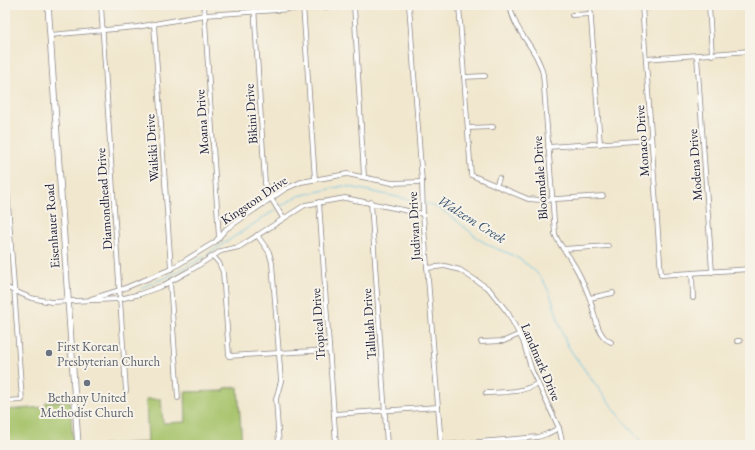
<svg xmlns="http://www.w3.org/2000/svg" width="755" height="450" font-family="'EB Garamond',serif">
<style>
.green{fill:#a6c36b;stroke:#647253}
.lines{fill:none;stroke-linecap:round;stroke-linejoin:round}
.stream{stroke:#68c4e6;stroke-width:1}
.minor-casing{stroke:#8a8484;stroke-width:5.5}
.secondary-casing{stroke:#8a8484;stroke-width:7}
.minor{stroke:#fff;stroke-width:4}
.secondary{stroke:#fff;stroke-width:5.5}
.worship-dot{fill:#6b7280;stroke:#f7f3e8;stroke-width:1.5}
.labels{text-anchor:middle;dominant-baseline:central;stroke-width:4;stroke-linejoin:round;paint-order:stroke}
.street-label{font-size:13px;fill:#22223b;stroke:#f7f3e8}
.worship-label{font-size:13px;fill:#5b616d;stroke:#f7f3e8;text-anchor:start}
.water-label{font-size:14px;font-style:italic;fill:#37536e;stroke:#f7f3e8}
</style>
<rect width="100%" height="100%" fill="#f7f3e8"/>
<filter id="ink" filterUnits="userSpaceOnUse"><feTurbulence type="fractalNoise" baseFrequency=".025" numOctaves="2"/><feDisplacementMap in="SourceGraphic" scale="8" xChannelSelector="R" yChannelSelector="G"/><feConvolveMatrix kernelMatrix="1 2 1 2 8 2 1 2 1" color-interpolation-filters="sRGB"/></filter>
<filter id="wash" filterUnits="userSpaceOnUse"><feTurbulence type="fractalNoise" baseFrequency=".012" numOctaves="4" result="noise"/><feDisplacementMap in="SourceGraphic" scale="16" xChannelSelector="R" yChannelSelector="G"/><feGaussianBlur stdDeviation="0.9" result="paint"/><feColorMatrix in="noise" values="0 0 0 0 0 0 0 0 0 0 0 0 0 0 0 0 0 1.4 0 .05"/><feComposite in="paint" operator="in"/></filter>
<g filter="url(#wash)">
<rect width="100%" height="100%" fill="#f1e7ce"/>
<g class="green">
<path d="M238,387l4,58h-140l46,-3 -2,-43h15l2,24 23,-1 -1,-30 39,-1 1,-3z"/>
<path d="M70,401l3,44h-68v-35l40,-3 1,-5z"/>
</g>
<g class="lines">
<g class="stream">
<path d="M424,203c23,5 39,25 58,38 9,6 18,9 28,13 9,4 18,11 25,17 21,21 20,50 33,75 5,9 13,18 19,27 18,25 37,49 57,72"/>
<path d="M278,208l20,-12 45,-10 7,1 71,15"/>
<path d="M141,288l28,-12 28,-15 78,-51"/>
</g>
</g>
</g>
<g filter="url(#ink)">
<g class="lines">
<defs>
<g id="minor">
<path d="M101,5l25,386"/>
<path d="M204,5l15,233"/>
<path d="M254,5l11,179 6,14 12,20"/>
<path d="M303,5l12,175"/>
<path d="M354,5l10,172"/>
<path d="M409,5l13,177 1,32 18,231"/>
<path d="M459,5l12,170 57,24 13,1 62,-4"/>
<path d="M510,5c4,28 27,42 33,69l12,160c3,10 11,17 16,26 8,12 14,26 19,39 5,14 6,37 21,43"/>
<path d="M590,5l10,139"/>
<path d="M642,5l19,270 89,-6"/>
<path d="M709,5l3,50"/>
<path d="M642,8l38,-3"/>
<path d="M572,15l19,-1"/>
<path d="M154,25l17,244"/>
<path d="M50,35l87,-8 68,-12 145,-10"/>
<path d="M697,56l15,216"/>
<path d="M646,59l104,-8"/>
<path d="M464,77l21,-1"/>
<path d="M468,128l25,-1"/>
<path d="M548,147l103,-7"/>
<path d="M5,160l17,240 -17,1"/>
<path d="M496,186l3,-8"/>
<path d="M319,202l17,243"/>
<path d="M371,202l16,243"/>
<path d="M257,235l12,17 3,11 9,118 -5,18 3,46"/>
<path d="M563,249l45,-3"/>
<path d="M213,256l6,7 4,9 6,84 100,-6"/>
<path d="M427,268l18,-2 15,4 29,19 19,24 15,28 9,30 27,57 4,17"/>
<path d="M692,273l1,25"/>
<path d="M170,282l8,116"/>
<path d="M5,287l26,11 20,4 69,-3 20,-5 22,-8 29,-16 30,-19 18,-4 66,-42 40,-7 78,16"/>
<path d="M590,298l23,-5"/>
<path d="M91,299l29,-9 51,-21 44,-27 11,-13 59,-40 16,-7 46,-8 45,9 30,-1"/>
<path d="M737,341h3"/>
<path d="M481,342l23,-1 16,-7"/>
<path d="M486,393c18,-1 37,0 52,-10"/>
<path d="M334,414l104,-7"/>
<path d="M442,445l96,-8 9,-3 12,-6"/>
</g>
<path id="secondary" d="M48,5l30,440"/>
</defs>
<use href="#minor" class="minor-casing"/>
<use href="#secondary" class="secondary-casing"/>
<use href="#minor" class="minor"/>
<use href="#secondary" class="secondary"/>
</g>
</g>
<g class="worship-dot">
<circle cx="49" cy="353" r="4"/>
<circle cx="87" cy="383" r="4"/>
</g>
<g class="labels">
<g class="street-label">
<text transform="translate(251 114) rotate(-94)">Bikini Drive</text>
<text transform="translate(202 122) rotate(-94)">Moana Drive</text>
<text transform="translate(642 141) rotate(-94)">Monaco Drive</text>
<text transform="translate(152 148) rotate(-94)">Waikiki Drive</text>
<text transform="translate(695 165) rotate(-94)">Modena Drive</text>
<text transform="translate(540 178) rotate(-94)">Bloomdale Drive</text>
<text transform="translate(104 199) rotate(-94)">Diamondhead Drive</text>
<text transform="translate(254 200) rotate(-34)">Kingston Drive</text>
<text transform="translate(52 226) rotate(-94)">Eisenhauer Road</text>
<text transform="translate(414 226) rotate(-93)">Judivan Drive</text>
<text transform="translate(318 324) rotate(-94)">Tropical Drive</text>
<text transform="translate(369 324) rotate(-94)">Tallulah Drive</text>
<text transform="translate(541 362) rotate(67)">Landmark Drive</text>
</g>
<g class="worship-label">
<text x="57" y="346">First Korean<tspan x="57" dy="15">Presbyterian Church</tspan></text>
<text x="87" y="397" text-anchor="middle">Bethany United<tspan x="87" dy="15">Methodist Church</tspan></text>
</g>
<g class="water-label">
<text transform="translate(472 219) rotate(32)">Walzem Creek</text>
</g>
</g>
<rect width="755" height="450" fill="none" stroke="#f7f3e8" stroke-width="20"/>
</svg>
